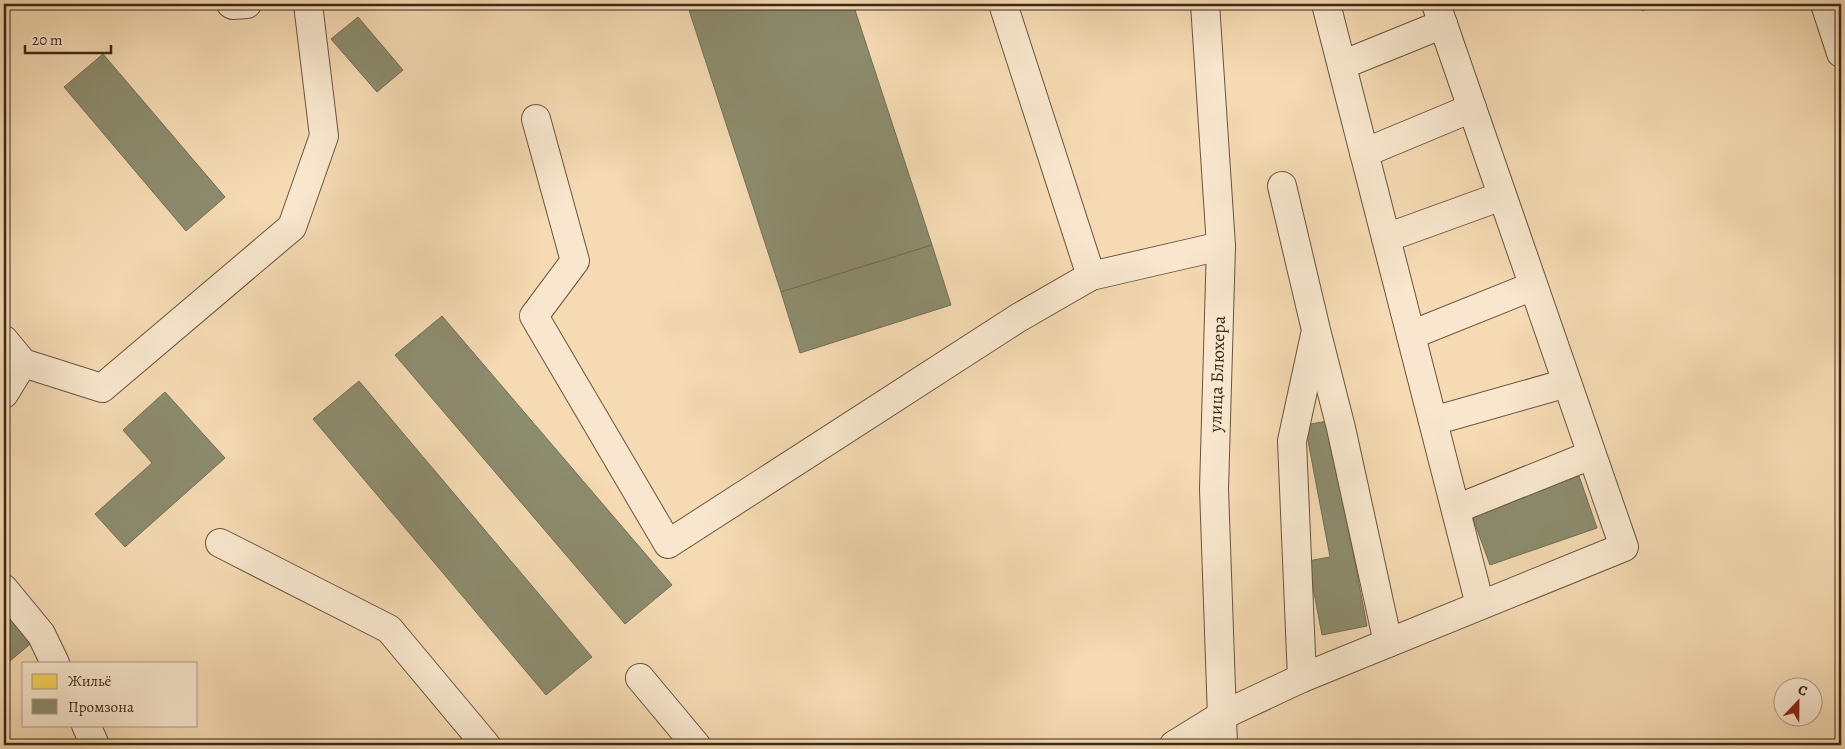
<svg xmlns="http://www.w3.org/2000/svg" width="1845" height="749" font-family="Alegreya,serif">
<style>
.homes{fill:#f6d55c;stroke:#bea146}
.industry{fill:#8c8c6e;stroke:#746e53}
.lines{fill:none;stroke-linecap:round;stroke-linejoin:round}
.minor-casing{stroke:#6a543c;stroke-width:30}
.minor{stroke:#f8e7ce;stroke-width:28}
.labels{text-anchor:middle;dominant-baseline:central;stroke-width:5;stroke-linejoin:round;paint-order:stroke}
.street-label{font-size:18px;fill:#3c2814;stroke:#f8e7ce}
</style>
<rect width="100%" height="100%" fill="#f5dab3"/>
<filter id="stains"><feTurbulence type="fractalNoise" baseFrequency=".004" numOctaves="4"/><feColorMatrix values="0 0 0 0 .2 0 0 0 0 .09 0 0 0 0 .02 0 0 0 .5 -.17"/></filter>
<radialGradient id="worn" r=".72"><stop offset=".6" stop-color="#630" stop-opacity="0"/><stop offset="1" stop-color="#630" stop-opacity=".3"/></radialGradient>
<path class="homes" d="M1639,4h22l-19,7z"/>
<g class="industry">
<path d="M687,4h166l79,241 -151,47z"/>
<path d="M358,17l45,53 -26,22 -46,-53z"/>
<path d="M103,54l122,143 -39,34 -122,-144z"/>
<path d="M932,245l19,60 -151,48 -19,-61z"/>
<path d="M442,316l230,269 -47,39 -230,-269z"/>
<path d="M359,381l233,276 -46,38 -233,-276z"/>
<path d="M165,392l60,66 -100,89 -30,-33 57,-51 -29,-33z"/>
<path d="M1328,421l39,205 -45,9 -14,-74 22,-4 -25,-132z"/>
<path d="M1579,476l18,52 -107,37 -19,-52z"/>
<path d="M4,603l31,37 -31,26z"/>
</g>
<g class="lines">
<defs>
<g id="minor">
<path d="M231,4l2,1 14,-1"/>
<path d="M1003,4l88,272"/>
<path d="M1205,4l16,242 -7,243 9,256"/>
<path d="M1326,4l154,601"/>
<path d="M1825,4l16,49"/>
<path d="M1342,65l101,-41"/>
<path d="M536,119l39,142 -41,55 134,228 350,-226 73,-42 130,-30"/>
<path d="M1364,153l108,-45"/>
<path d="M1282,186l34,144 25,98 47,215"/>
<path d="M1386,238l116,-42"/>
<path d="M1411,335l122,-49"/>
<path d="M4,340l19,23 79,25 190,-161 32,-91 -16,-132"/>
<path d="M4,394l19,-31"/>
<path d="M1433,421l134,-38"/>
<path d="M1456,509l135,-54"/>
<path d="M220,543l169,86 97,116"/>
<path d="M4,589l37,45 14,29"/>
<path d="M640,678l56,67"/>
<path d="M1302,678l-10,-237 23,-106"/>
<path d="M86,725l9,20"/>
<path d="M1174,745l47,-29 81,-38 322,-131 -188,-543"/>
</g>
</defs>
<use href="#minor" class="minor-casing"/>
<use href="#minor" class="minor"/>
</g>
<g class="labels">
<g class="street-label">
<text transform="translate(1217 374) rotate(-88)">улица Блюхера</text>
</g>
</g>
<rect width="1845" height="749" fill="none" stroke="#f5dab3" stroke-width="20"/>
<rect x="5" y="5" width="1835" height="739" fill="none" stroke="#3c2814" stroke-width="2.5"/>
<rect x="10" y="10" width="1825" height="729" fill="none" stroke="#3c2814"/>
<rect x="22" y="662" width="175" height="65" fill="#f8e7ce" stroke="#ad9b84"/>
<rect x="32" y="674" width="25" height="15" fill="#f6d55c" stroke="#ad9b84"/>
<text x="68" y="686" font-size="15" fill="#3c2814">Жильё</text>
<rect x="32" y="699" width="25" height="15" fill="#8c8c6e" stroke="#ad9b84"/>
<text x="68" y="712" font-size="15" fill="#3c2814">Промзона</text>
<g transform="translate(1798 702) rotate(22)"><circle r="24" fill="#f8e7ce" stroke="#ad9b84"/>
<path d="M0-4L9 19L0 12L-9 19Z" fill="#8f2418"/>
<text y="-8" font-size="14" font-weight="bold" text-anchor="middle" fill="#3c2814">С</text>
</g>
<path d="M25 45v8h86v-8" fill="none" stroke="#3c2814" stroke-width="2.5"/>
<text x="32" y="45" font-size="15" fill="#3c2814" stroke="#f8e7ce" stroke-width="4" paint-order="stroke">20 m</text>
<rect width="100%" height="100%" filter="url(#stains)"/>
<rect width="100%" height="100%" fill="url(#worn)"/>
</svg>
